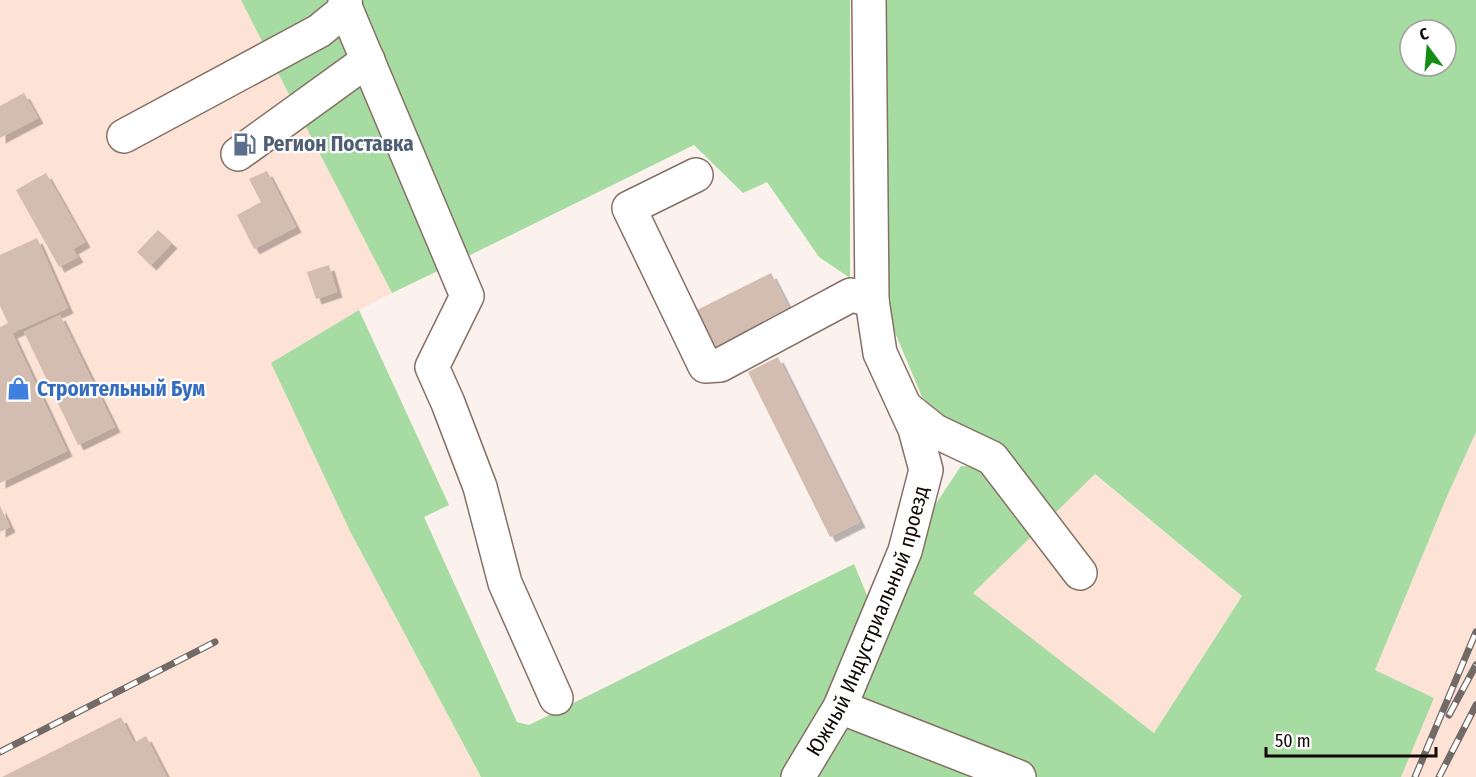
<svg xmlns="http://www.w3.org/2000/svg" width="1476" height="777" font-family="'Fira Sans Condensed',sans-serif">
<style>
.built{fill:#fde3d6}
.green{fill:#a6dca2;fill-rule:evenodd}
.building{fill:#d3bcb0;filter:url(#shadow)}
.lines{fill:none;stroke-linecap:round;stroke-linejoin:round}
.minor-casing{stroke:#857065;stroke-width:36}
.minor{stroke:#fff;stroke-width:33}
.rail-casing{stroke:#726a66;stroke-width:7}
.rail{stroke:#fff;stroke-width:4.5;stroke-dasharray:14;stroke-linecap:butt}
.labels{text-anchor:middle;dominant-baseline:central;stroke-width:4.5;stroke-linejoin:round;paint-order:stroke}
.service-label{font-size:21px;font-weight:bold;fill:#4e5e75;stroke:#fff;text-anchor:start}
.shop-label{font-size:21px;font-weight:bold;fill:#366cbe;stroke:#fff;text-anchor:start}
.street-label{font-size:21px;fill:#110906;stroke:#fff}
</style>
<defs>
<filter id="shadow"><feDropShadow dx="5.5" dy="5.5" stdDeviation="0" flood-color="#0004"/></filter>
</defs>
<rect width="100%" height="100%" fill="#fcf2ed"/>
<g class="built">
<path d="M0,0h241l151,293 -33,17 -8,223 130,244h-481z"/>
<path d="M1476,432v345h-75l33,-79 -59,-28 73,-176z"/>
<path d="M1094,474l148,122 -88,137 -182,-140z"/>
</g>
<g class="green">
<path d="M241,0h94l-68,51z"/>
<path d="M355,0h495v278l-31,-21 -52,-75 -24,11 -49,-48 -234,115z"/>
<path d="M881,0h595v432l-28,62 -73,176 59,28 -33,79h-587l115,-263 32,-48 19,1 55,66 -62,60 181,140 88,-137 -147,-122 -43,42 -130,-119 -31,-74 -8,-79zM1410,30h36v36h-36z"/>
<path d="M336,36l13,5 97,226 -54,26 -116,-224z"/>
<path d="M359,310l90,195 -25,12 93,205 12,3 325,-161 15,36 -39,100 -45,77h-304l-130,-244 -80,-170z"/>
</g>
<g class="building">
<path d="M24,93l14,25 -38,20v-32z"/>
<path d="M267,171l29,56 -42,22 -17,-34 24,-13 -12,-23z"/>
<path d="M46,173l39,69 -12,7 5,8 -19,10 -43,-77z"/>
<path d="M158,230l14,13 -21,22 -14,-13z"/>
<path d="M37,238l31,70 -56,25 55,118 -67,32v-156l8,-4 -8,-17v-51z"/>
<path d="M329,265l8,27 -21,7 -9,-27z"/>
<path d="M771,273l21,41 -79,39 -20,-41z"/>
<path d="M60,315l55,112 -37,18 -54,-113z"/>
<path d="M778,357l82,165 -30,15 -82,-165z"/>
<path d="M0,506l10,21 -10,5z"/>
<path d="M121,717l13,26 12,-7 21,41h-165z"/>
</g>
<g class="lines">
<defs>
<g id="minor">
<path d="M345,0l1,9 121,287 -35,71 16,36 32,84 25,96 51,115"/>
<path d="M124,136l195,-105 27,-22"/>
<path d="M238,154l130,-94"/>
<path d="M696,175l-67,33 76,158 15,-1 131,-70 21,5"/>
<path d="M905,407l30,24 57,27 88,115"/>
<path d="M840,707l179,70"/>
<path id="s1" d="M798,777l42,-70 65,-156 21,-81 -11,-41 -35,-76 -8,-53 -3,-300"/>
</g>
</defs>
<use href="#minor" class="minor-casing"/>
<use href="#minor" class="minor"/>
<defs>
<g id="rail">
<path d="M1449,715l27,-50"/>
<path d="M0,752l215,-110"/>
<path d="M1415,777l61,-145"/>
<path d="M1439,777l37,-72"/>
</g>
</defs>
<use href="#rail" class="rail-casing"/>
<use href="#rail" class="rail"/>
</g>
<defs>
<symbol id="fuel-bare" viewBox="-9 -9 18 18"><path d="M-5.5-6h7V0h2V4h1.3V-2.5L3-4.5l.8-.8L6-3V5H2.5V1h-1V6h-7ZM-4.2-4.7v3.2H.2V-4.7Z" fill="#5c6f8a" stroke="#fff" stroke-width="2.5" paint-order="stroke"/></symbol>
<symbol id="shop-bare" viewBox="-9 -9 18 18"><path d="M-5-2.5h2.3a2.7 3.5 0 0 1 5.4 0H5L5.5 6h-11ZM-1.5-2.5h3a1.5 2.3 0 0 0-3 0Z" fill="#3f7fe0" stroke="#fff" stroke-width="2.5" paint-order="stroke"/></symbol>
</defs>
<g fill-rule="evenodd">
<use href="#fuel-bare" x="228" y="128" width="33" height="33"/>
<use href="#shop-bare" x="2" y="372" width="33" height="33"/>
</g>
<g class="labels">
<g class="service-label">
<text x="263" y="144">Регион Поставка</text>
</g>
<g class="shop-label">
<text x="37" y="389">Строительный Бум</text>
</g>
<g class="street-label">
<text stroke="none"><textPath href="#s1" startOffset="172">Южный Индустриальный проезд</textPath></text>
</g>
</g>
<g transform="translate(1428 48) rotate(344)"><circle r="28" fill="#ffffff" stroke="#a09d9b" stroke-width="1.5"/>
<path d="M0-4.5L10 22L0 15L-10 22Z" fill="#138d16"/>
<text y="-9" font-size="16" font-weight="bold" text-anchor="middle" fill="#110906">С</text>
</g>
<path d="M1266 747v9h170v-9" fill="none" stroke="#110906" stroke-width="3"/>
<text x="1275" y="747" font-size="18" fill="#110906" stroke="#ffffff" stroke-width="4.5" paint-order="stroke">50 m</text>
</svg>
